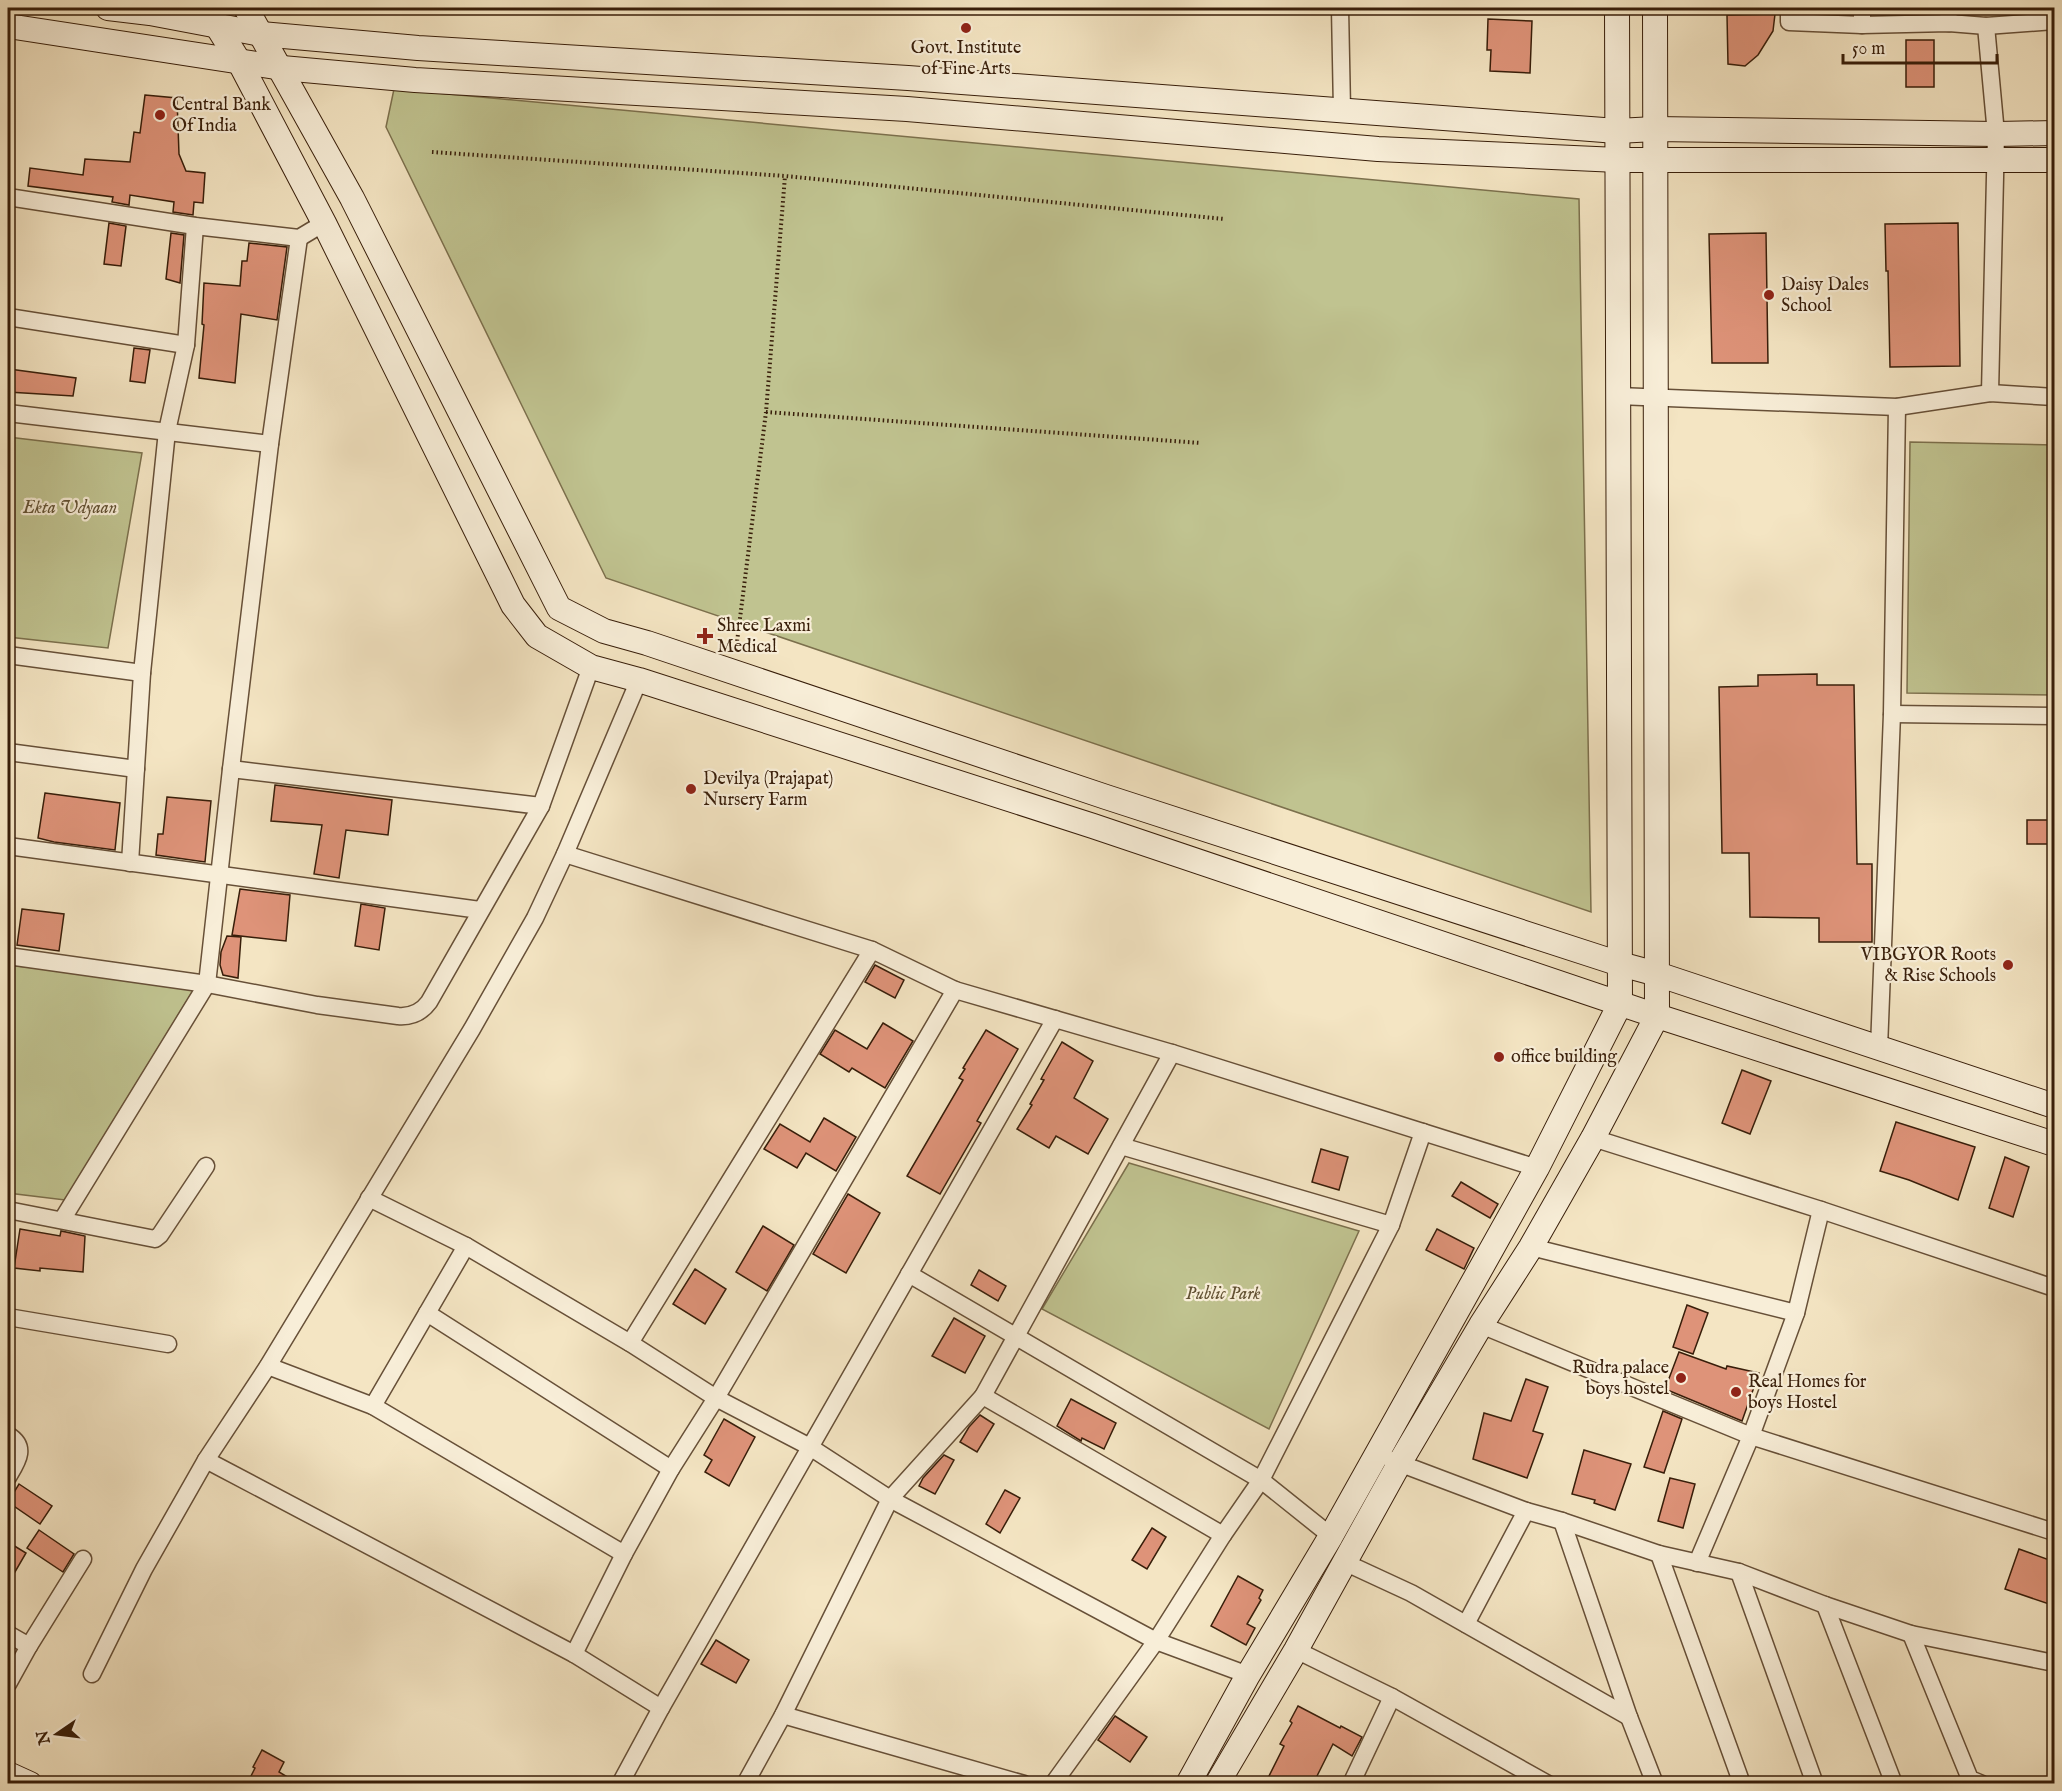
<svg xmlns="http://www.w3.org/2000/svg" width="2062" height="1791" font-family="'IM FELL English',serif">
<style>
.green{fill:#c0c390;stroke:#7c704d;stroke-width:1.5}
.building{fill:#de9379;stroke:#381e0a;stroke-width:1.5}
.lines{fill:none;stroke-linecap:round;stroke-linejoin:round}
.street-casing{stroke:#675038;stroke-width:19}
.secondary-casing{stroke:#381e0a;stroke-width:26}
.path{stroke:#381e0a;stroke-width:4;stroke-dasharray:1.5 3;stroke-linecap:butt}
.street{stroke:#f8eed8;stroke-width:16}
.secondary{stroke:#f8eed8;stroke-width:24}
.poi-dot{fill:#8f2418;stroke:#f8eed8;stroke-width:2}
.labels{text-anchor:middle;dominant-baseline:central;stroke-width:4.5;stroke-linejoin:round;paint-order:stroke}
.poi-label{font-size:18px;fill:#381e0a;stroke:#f8eed8;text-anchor:start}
.park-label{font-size:18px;font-style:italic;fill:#615032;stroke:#f8eed8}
</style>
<rect width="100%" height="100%" fill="#f4e5c3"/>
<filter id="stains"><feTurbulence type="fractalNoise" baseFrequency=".00333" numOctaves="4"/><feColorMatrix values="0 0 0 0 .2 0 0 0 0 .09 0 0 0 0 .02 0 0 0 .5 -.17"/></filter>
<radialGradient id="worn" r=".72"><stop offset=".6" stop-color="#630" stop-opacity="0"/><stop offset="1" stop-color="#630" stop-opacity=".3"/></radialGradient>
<g class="green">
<path d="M394,89l1185,110 12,713 -985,-334 -220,-451z"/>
<path d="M8,437l134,16 -34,195 -100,-11z"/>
<path d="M1910,442l144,3v250l-147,-2z"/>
<path d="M8,965l188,21 -131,214 -57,-7z"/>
<path d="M1129,1163l230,68 -90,198 -227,-120z"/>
</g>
<g class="building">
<path d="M1775,14l-2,17 -15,24 -13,11 -17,-2 -1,-49z"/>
<path d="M1488,19l44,2 -2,52 -40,-2 1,-21h-4z"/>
<rect x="1906" y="40" width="28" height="47"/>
<path d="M145,95l32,3 2,56 7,17 19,2 -2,30 -9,-1 -1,13 -20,-3 1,-10 -44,-7 -1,10 -17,-3 1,-5 -85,-11 2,-18 53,7 2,-16 45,3 4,-30 6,1z"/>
<path d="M109,223l17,3 -5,40 -17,-2z"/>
<path d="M1958,223l2,143 -70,1 -2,-96h-2l-1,-47z"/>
<path d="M171,233l13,2 -4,48 -14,-4z"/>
<path d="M1766,233l2,130h-56l-3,-129z"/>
<path d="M249,243l38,4 -10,73 -36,-6 -6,69 -36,-5 5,-53 -2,-1 2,-41 36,3 2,-25h5z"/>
<path d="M134,348l16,2 -5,33 -15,-2z"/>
<path d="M9,369l67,9 -3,18 -65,-4z"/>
<path d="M1817,674v11h37l3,179h15v78h-53v-24l-69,-1 -1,-64h-27l-3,-166 39,-1v-11z"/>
<path d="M275,785l117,15 -4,35 -42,-5 -7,48 -25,-4 8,-49 -51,-4z"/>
<path d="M45,793l75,10 -5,47 -61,-8 -16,-4z"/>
<path d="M167,797l44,4 -6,61 -49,-7 2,-21h5z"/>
<rect x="2027" y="820" width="28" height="24"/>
<path d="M240,889l50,6 -4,46 -54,-6z"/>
<path d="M361,904l24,4 -6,42 -24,-4z"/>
<path d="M22,909l42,5 -5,37 -42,-6z"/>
<path d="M227,936l14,1 -3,41 -15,-3 -3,-10 1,-13z"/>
<path d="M875,965l29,15 -9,18 -30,-16z"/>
<path d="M883,1023l30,18 -28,47 -33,-20 -3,4 -29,-18 15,-24 32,19z"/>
<path d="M986,1030l32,19 -41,72 4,2 -41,71 -33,-18 56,-96 -4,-2 6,-9 -2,-1z"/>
<path d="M1062,1042l31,19 -19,37 34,21 -20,35 -32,-18 -7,12 -32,-19 15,-24 -2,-1 14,-24 -3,-1z"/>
<path d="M1742,1070l29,11 -21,53 -28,-11z"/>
<path d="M824,1118l32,19 -20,34 -30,-18 -9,15 -33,-19 16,-25 30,18z"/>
<path d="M1896,1122l79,25 -17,53 -49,-20 -29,-9z"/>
<path d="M1321,1149l27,8 -9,33 -27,-8z"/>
<path d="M2005,1157l24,10 -16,50 -24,-9z"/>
<path d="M1461,1182l37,22 -8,14 -38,-22z"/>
<path d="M848,1194l32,19 -34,60 -33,-19z"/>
<path d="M763,1226l31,19 -27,46 -31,-19z"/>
<path d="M20,1229l40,7 1,-5 24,5 -2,36 -43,-4v3l-26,-3z"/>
<path d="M1437,1229l37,19 -10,21 -38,-19z"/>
<path d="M695,1269l31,20 -21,35 -32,-20z"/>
<path d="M979,1270l27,16 -8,15 -27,-16z"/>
<path d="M1687,1305l21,8 -15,41 -20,-7z"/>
<path d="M954,1318l31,18 -20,37 -33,-17z"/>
<path d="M1679,1352l47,17 1,-3 32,7 -17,48 -77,-32z"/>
<path d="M1526,1379l22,8 -15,44 10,3 -16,44 -54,-19 11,-46 27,8z"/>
<path d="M1071,1399l45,24 -12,26 -22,-11 -1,3 -24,-15z"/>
<path d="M1663,1411l19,8 -18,54 -20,-6z"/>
<path d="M980,1415l14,9 -17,28 -17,-10 9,-15z"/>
<path d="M724,1419l31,18 -26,49 -24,-14 7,-12 -8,-5z"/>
<path d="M1584,1450l47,14 -16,46 -21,-7 1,-3 -23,-6z"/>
<path d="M944,1455l10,5 -19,34 -16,-8 4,-8z"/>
<path d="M1670,1478l25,6 -12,44 -25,-7z"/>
<path d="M19,1484l33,22 -12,18 -32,-22z"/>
<path d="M1005,1490l15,8 -20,35 -14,-9z"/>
<path d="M1152,1528l14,9 -19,32 -15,-9z"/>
<path d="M39,1530l35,24 -11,18 -36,-24z"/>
<path d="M8,1542l18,11 -18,31z"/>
<path d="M2019,1549l36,13v44l-50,-17z"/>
<path d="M1238,1576l25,14 -4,8 2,2 -14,24 8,4 -9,17 -35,-19z"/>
<path d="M716,1640l33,20 -13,23 -35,-19z"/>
<path d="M1298,1706l42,22 1,-2 21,11 -10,19 -19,-12 -20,40h-48l19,-38 -4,-2 12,-21 -2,-2z"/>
<path d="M1115,1716l32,21 -17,25 -32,-22z"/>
<path d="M262,1750l22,12 -5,10 20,12h-52l8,-16 -2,-1z"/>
</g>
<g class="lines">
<defs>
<g id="street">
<path d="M1340,8l2,102"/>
<path d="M1789,8v14l73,3 87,-2 37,3 68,-5"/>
<path d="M1862,8v17"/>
<path d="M1948,8l1,15"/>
<path d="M1986,26l10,108 -6,259"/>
<path d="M8,197l187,29 104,12 25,-15"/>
<path d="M8,317l178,28"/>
<path d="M1618,396l279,11 93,-14 64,4"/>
<path d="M8,413l262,31"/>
<path d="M8,655l134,18"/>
<path d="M1892,714l162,2"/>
<path d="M8,752l128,17"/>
<path d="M231,769l310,37"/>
<path d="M8,846l472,64"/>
<path d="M565,854l307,96 83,40 217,63 365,115"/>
<path d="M130,863l12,-190 25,-242 19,-86 9,-119"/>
<path d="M8,956l199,28 110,21 81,11c13,1 23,-3 31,-14l112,-196 50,-139"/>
<path d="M1879,1048l13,-334 5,-307"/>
<path d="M1593,1138l228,72 233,78"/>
<path d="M1121,1146l270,79"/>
<path d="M369,1198l97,48 164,97 86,55 94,49 80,52 266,142 92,34"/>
<path d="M8,1210l147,29 5,-4 46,-69"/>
<path d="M62,1220l145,-236 24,-215 39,-325 29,-206"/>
<path d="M1531,1247l265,66"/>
<path d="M909,1274l352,206 70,56"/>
<path d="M427,1313l244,156"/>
<path d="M8,1317l160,27"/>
<path d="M1481,1325l270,111 303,96"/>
<path d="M630,1343l242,-393"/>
<path d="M268,1366l105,40 251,148"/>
<path d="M983,1396l240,139"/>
<path d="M373,1406l93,-160"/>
<path d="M8,1435c20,12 9,27 0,42"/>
<path d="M206,1460l368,194 87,54"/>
<path d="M1391,1460l135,51 36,10 97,33 80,18 86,33 86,29 143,29"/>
<path d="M1562,1521l67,196 26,67"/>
<path d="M1659,1554l83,230"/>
<path d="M1344,1562l67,31 218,124"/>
<path d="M1697,1563l54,-127 45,-123 25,-103"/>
<path d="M1739,1572l76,212"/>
<path d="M1825,1605l69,179"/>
<path d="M1466,1624l60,-113"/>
<path d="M8,1634l21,12"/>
<path d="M1911,1634l59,145 12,5"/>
<path d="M1296,1650l96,47 156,87"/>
<path d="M574,1654l50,-100 47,-85 45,-71 239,-408"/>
<path d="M92,1674l52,-105 62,-109 62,-94 204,-337 63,-111 30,-64 74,-174"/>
<path d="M8,1684l21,-38 54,-87"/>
<path d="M783,1715l241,69"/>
<path d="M620,1784l41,-76 394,-689"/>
<path d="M745,1784l38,-69 107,-216 93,-103 189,-343"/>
<path d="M1053,1784l103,-143 67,-106 38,-55 130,-255 32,-93"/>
<path d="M1351,1784l41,-87"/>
</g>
<g id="secondary">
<path d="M108,8l42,5 111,21 157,14 490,30 709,53 38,-2 341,5 58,-1"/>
<path d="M210,8l7,18 23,37 84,160 189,382 24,31 54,31 48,13 454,146 564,190 397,128"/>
<path d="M246,8l106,190 207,410 45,23 43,12 459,154 514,167 37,10 397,132"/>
<path d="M8,26l274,42 133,12 492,29 471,40 240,11h436"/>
<path d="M8,1774l22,10"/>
<path d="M1188,1784l60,-109 83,-139 206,-368 83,-164 -3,-996"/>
<path d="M1217,1784l79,-134 103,-186 82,-139 50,-78 62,-109 64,-122 -2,-1008"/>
</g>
</defs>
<use href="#street" class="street-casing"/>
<use href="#secondary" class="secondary-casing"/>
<g class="path">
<path d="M432,152l353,24 439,43"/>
<path d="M766,412l435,31"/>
<path d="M736,650l30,-238 19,-236"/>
</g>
<use href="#street" class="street"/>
<use href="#secondary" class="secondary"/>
</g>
<g class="poi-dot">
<circle cx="966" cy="28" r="6"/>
<circle cx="160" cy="115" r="6"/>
<circle cx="1769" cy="295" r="6"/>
<path d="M702 627h6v6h6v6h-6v6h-6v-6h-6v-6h6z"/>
<circle cx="691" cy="789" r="6"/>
<circle cx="2008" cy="965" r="6"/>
<circle cx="1499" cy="1057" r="6"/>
<circle cx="1681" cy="1378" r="6"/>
<circle cx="1736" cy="1392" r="6"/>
</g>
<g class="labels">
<g class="poi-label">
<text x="966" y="48" text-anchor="middle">Govt. Institute<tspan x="966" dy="21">of Fine Arts</tspan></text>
<text x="172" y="105">Central Bank<tspan x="172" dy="21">Of India</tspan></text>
<text x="1781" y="285">Daisy Dales<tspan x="1781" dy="21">School</tspan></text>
<text x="717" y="626">Shree Laxmi<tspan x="717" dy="21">Medical</tspan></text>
<text x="703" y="779">Devilya (Prajapat)<tspan x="703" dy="21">Nursery Farm</tspan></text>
<text x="1996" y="955" text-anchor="end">VIBGYOR Roots<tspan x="1996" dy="21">&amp; Rise Schools</tspan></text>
<text x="1511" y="1057">office building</text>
<text x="1669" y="1368" text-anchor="end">Rudra palace<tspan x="1669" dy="21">boys hostel</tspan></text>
<text x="1748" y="1382">Real Homes for<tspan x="1748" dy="21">boys Hostel</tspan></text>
</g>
<g class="park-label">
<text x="70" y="508">Ekta Udyaan</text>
<text x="1223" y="1294">Public Park</text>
</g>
</g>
<rect width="2062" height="1791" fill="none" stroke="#f4e5c3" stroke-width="30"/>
<rect x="9" y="9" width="2044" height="1773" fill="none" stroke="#381e0a" stroke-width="3"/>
<rect x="15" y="15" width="2032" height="1761" fill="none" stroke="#381e0a" stroke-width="1.5"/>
<g transform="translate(57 1734) rotate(256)" stroke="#f8eed8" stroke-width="4.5" paint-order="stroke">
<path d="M0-4.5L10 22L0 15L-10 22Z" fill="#381e0a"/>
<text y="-9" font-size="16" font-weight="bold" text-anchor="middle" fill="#381e0a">N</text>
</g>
<path d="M1843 54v9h154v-9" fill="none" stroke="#381e0a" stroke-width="3"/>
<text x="1852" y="54" font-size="18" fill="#381e0a" stroke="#f8eed8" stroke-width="4.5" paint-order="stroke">50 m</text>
<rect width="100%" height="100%" filter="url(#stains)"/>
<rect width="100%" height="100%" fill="url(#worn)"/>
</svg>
